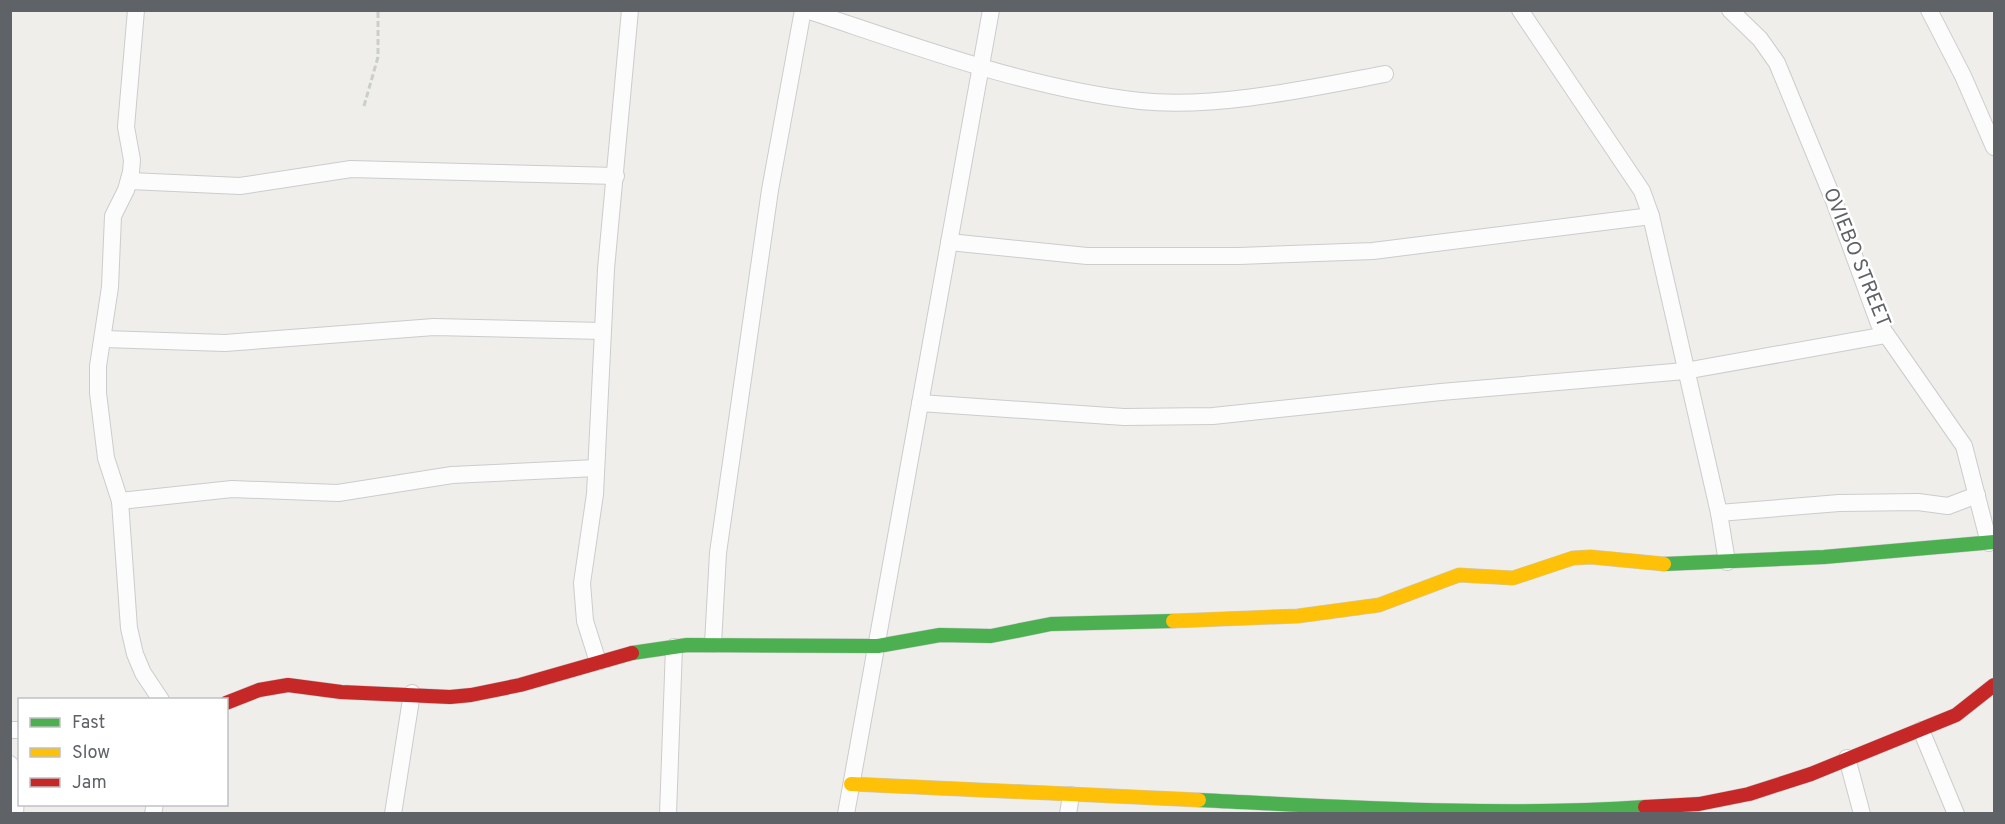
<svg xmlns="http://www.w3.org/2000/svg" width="2005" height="824" font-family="Overpass,sans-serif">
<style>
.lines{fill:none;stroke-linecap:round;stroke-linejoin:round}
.street-casing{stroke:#cbcccc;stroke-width:18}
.fast-casing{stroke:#cacacb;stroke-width:15}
.slow-casing{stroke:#cacacb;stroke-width:15}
.jam-casing{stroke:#cacacb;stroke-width:15}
.path{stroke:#cacfcc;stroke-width:3;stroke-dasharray:6 3;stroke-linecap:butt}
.street{stroke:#fdfcfc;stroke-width:16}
.fast{stroke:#4caf50;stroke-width:14}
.slow{stroke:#ffc107;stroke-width:14}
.jam{stroke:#c62828;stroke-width:14}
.labels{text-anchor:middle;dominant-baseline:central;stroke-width:5;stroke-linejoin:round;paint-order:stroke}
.street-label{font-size:20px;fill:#5f6368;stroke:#fff}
</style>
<rect width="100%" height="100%" fill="#efeeea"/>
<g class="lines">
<defs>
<g id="street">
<path d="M136,10l-10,117 6,33 -1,12 -5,18 -13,26 -3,71 -12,79v27l8,65 14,43 9,127 6,26 8,19 18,27"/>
<path d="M806,10c109,36 220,78 334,91 75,8 171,-13 245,-27"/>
<path d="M1520,10l122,181 9,25 68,297 8,49"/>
<path d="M1730,10l30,29 17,24 57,138 45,123 85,122 25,97"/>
<path d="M1929,10l34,66 31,71"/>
<path d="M130,181l110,5 111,-17 265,7"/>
<path d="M949,242l138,14h152l134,-5 278,-35"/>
<path d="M104,339l121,4 209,-16 168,4"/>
<path d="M920,403l204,14 89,-1 228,-24 244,-21 201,-36"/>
<path d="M120,501l112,-12 106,4 114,-18 144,-7"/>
<path d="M1719,513l120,-10 79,-1 30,4 29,-11"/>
<path d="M713,644l5,-91 52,-363 33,-180"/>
<path d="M598,662l-13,-41 -3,-38 13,-89 11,-225 24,-259"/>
<path d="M10,730h10"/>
<path d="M1921,730l35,84"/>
<path d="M1847,758l15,56"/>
<path d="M10,764l6,34 -1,16"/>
<path d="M153,814l2,-10"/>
<path d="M393,814l19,-121"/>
<path d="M668,814l6,-167"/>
<path d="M846,814l145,-804"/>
<path d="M1068,814l3,-19"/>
</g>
<g id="fast">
<path d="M1664,564l160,-7 170,-15"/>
<path d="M632,653l55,-8 191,1 62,-11 51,1 60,-12 122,-3"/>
<path d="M1199,800c148,7 298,17 446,7"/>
</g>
<g id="slow">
<path d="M1173,621l125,-5 81,-11 80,-30 54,3 60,-20 18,-1 73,7"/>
<path d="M851,784l348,16"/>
</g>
<g id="jam">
<path d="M226,703l33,-13 29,-5 53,7 109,5 21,-2 49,-10 112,-32"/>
<path d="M1645,807l54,-3 50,-10 62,-20 145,-59 38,-30"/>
</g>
</defs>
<use href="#street" class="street-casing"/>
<use href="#fast" class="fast-casing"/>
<use href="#slow" class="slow-casing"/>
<use href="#jam" class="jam-casing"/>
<path class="path" d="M364,106l14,-49v-47"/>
<use href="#street" class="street"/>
<use href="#fast" class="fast"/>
<use href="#slow" class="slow"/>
<use href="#jam" class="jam"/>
</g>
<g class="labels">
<g class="street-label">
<text transform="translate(1856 258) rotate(68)">OVIEBO STREET</text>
</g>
</g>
<rect width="2005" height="824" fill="none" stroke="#5f6368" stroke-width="24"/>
<rect x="18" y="698" width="210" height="108" fill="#ffffff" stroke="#bfc1c3" stroke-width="1.5"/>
<rect x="30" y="718" width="30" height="9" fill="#4caf50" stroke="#bfc1c3" stroke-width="1.5"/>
<text x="72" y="728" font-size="18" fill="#5f6368">Fast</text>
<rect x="30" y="748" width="30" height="9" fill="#ffc107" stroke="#bfc1c3" stroke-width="1.5"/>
<text x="72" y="758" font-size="18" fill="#5f6368">Slow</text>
<rect x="30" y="778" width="30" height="9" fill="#c62828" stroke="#bfc1c3" stroke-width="1.5"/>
<text x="72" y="788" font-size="18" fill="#5f6368">Jam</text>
</svg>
